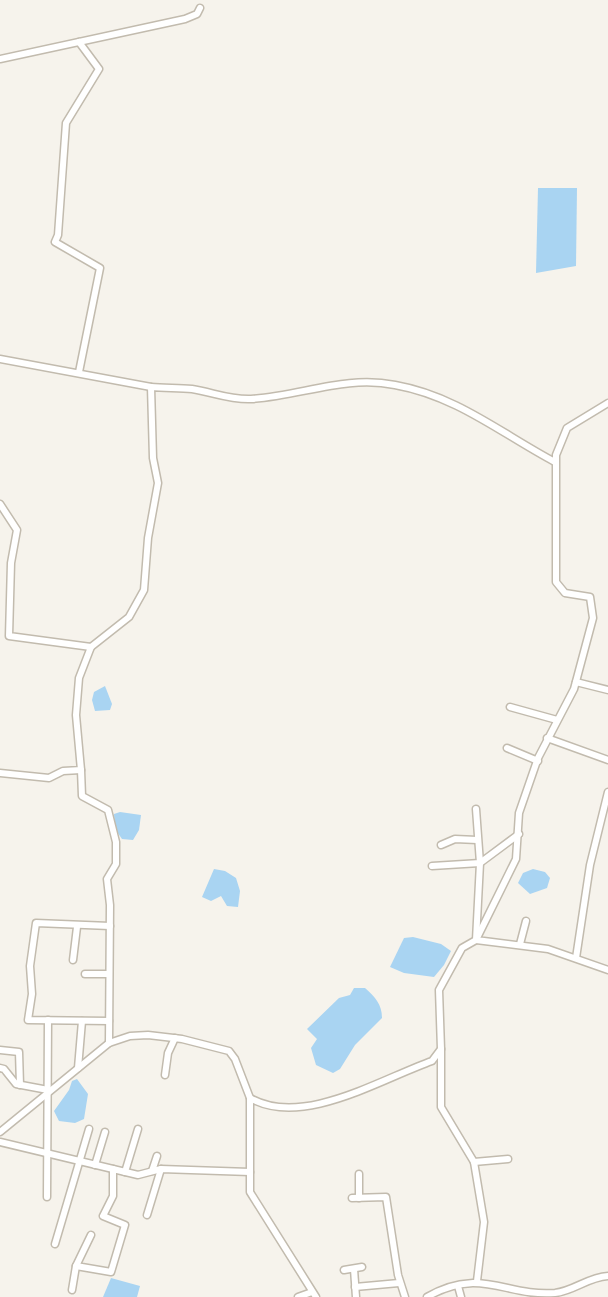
<svg xmlns="http://www.w3.org/2000/svg" width="608" height="1297" font-family="Cabin,sans-serif">
<style>
.water{fill:#a9d4f2}
.lines{fill:none;stroke-linecap:round;stroke-linejoin:round}
.minor-casing{stroke:#c2bbae;stroke-width:9}
.minor{stroke:#fff;stroke-width:6}
</style>
<rect width="100%" height="100%" fill="#f6f3ec"/>
<g class="water">
<path d="M538,188h39l-1,78 -40,7z"/>
<path d="M105,686l7,18 -2,6 -15,1 -3,-11 2,-8z"/>
<path d="M120,812l21,3 -2,15 -6,10 -11,-1 -7,-10 -1,-15z"/>
<path d="M214,869l11,2 11,7 4,13 -2,16 -11,-1 -6,-10 -10,5 -9,-4z"/>
<path d="M533,869l12,3 5,6 -3,10 -17,6 -12,-11 5,-10z"/>
<path d="M413,937l28,7 10,7 -7,14 -10,12 -30,-4 -14,-6 14,-29z"/>
<path d="M354,988h11c10,9 17,16 17,30l-27,27 -15,24 -7,4 -17,-8 -5,-17 6,-9 -10,-10 32,-31 11,-3z"/>
<path d="M77,1079l11,15 -4,25 -9,4 -16,-2 -5,-10 15,-21 3,-9z"/>
<path d="M111,1278l29,8 -3,11h-34z"/>
</g>
<g class="lines">
<defs>
<g id="minor">
<path d="M0,59l185,-40 12,-5 3,-6"/>
<path d="M0,359l151,28"/>
<path d="M79,372l21,-104 -45,-26 3,-7 8,-112 33,-54 -20,-27"/>
<path d="M608,403l-41,25 -11,27v127l9,11 25,4 3,21 -19,71 -36,69 -19,55 -3,46 -40,81 72,9 60,21"/>
<path d="M0,504l17,26 -6,33 -2,73 82,11 -12,31 -3,37 5,55 -18,1 -14,7 -49,-5"/>
<path d="M91,647l38,-30 15,-27 4,-52 10,-55 -5,-25 -2,-71c14,1 28,1 41,2 20,3 38,11 59,10 50,-3 94,-24 144,-14 62,11 107,49 160,77"/>
<path d="M576,682l32,8"/>
<path d="M510,707l47,13"/>
<path d="M547,738l61,22"/>
<path d="M507,748l31,13"/>
<path d="M81,770l1,26 26,14 8,32v22l-9,15 3,26 -1,138"/>
<path d="M441,845l14,-6 22,1"/>
<path d="M432,866l48,-3 39,-29"/>
<path d="M520,944l6,-23"/>
<path d="M576,958l14,-93 18,-73"/>
<path d="M73,960l4,-33"/>
<path d="M85,974h24"/>
<path d="M109,1021l-81,-1 4,-26 -2,-28 6,-43 74,3"/>
<path d="M441,1049v58l33,55 10,60 -7,59"/>
<path d="M0,1050l19,2 1,33"/>
<path d="M0,1068l4,1 12,15 32,6"/>
<path d="M78,1068l4,-47"/>
<path d="M165,1075l3,-22 7,-15"/>
<path d="M250,1098v94l66,105"/>
<path d="M0,1132l109,-89 21,-7 18,-1 34,4 47,12 6,8 15,39c52,30 131,-19 182,-37l9,-12 -2,-59 23,-42 14,-8 4,-77 -4,-54"/>
<path d="M0,1142l138,33 23,-6 89,3"/>
<path d="M474,1162l34,-3"/>
<path d="M95,1165l10,-33"/>
<path d="M152,1171l5,-15"/>
<path d="M125,1172l13,-43"/>
<path d="M359,1174v24"/>
<path d="M47,1197l1,-177"/>
<path d="M352,1198l34,-1 12,78 7,22"/>
<path d="M147,1215l14,-46"/>
<path d="M91,1235l-15,31 35,6 14,-47 -22,-9 10,-20v-27"/>
<path d="M55,1244l34,-115"/>
<path d="M354,1269l2,28"/>
<path d="M344,1270l18,-3"/>
<path d="M458,1286l3,11"/>
<path d="M355,1287l44,-4"/>
<path d="M72,1290l4,-24"/>
<path d="M298,1297l14,-5"/>
<path d="M427,1297c53,-31 79,0 128,-4 19,-2 33,-16 53,-17"/>
</g>
</defs>
<use href="#minor" class="minor-casing"/>
<use href="#minor" class="minor"/>
</g>
</svg>
